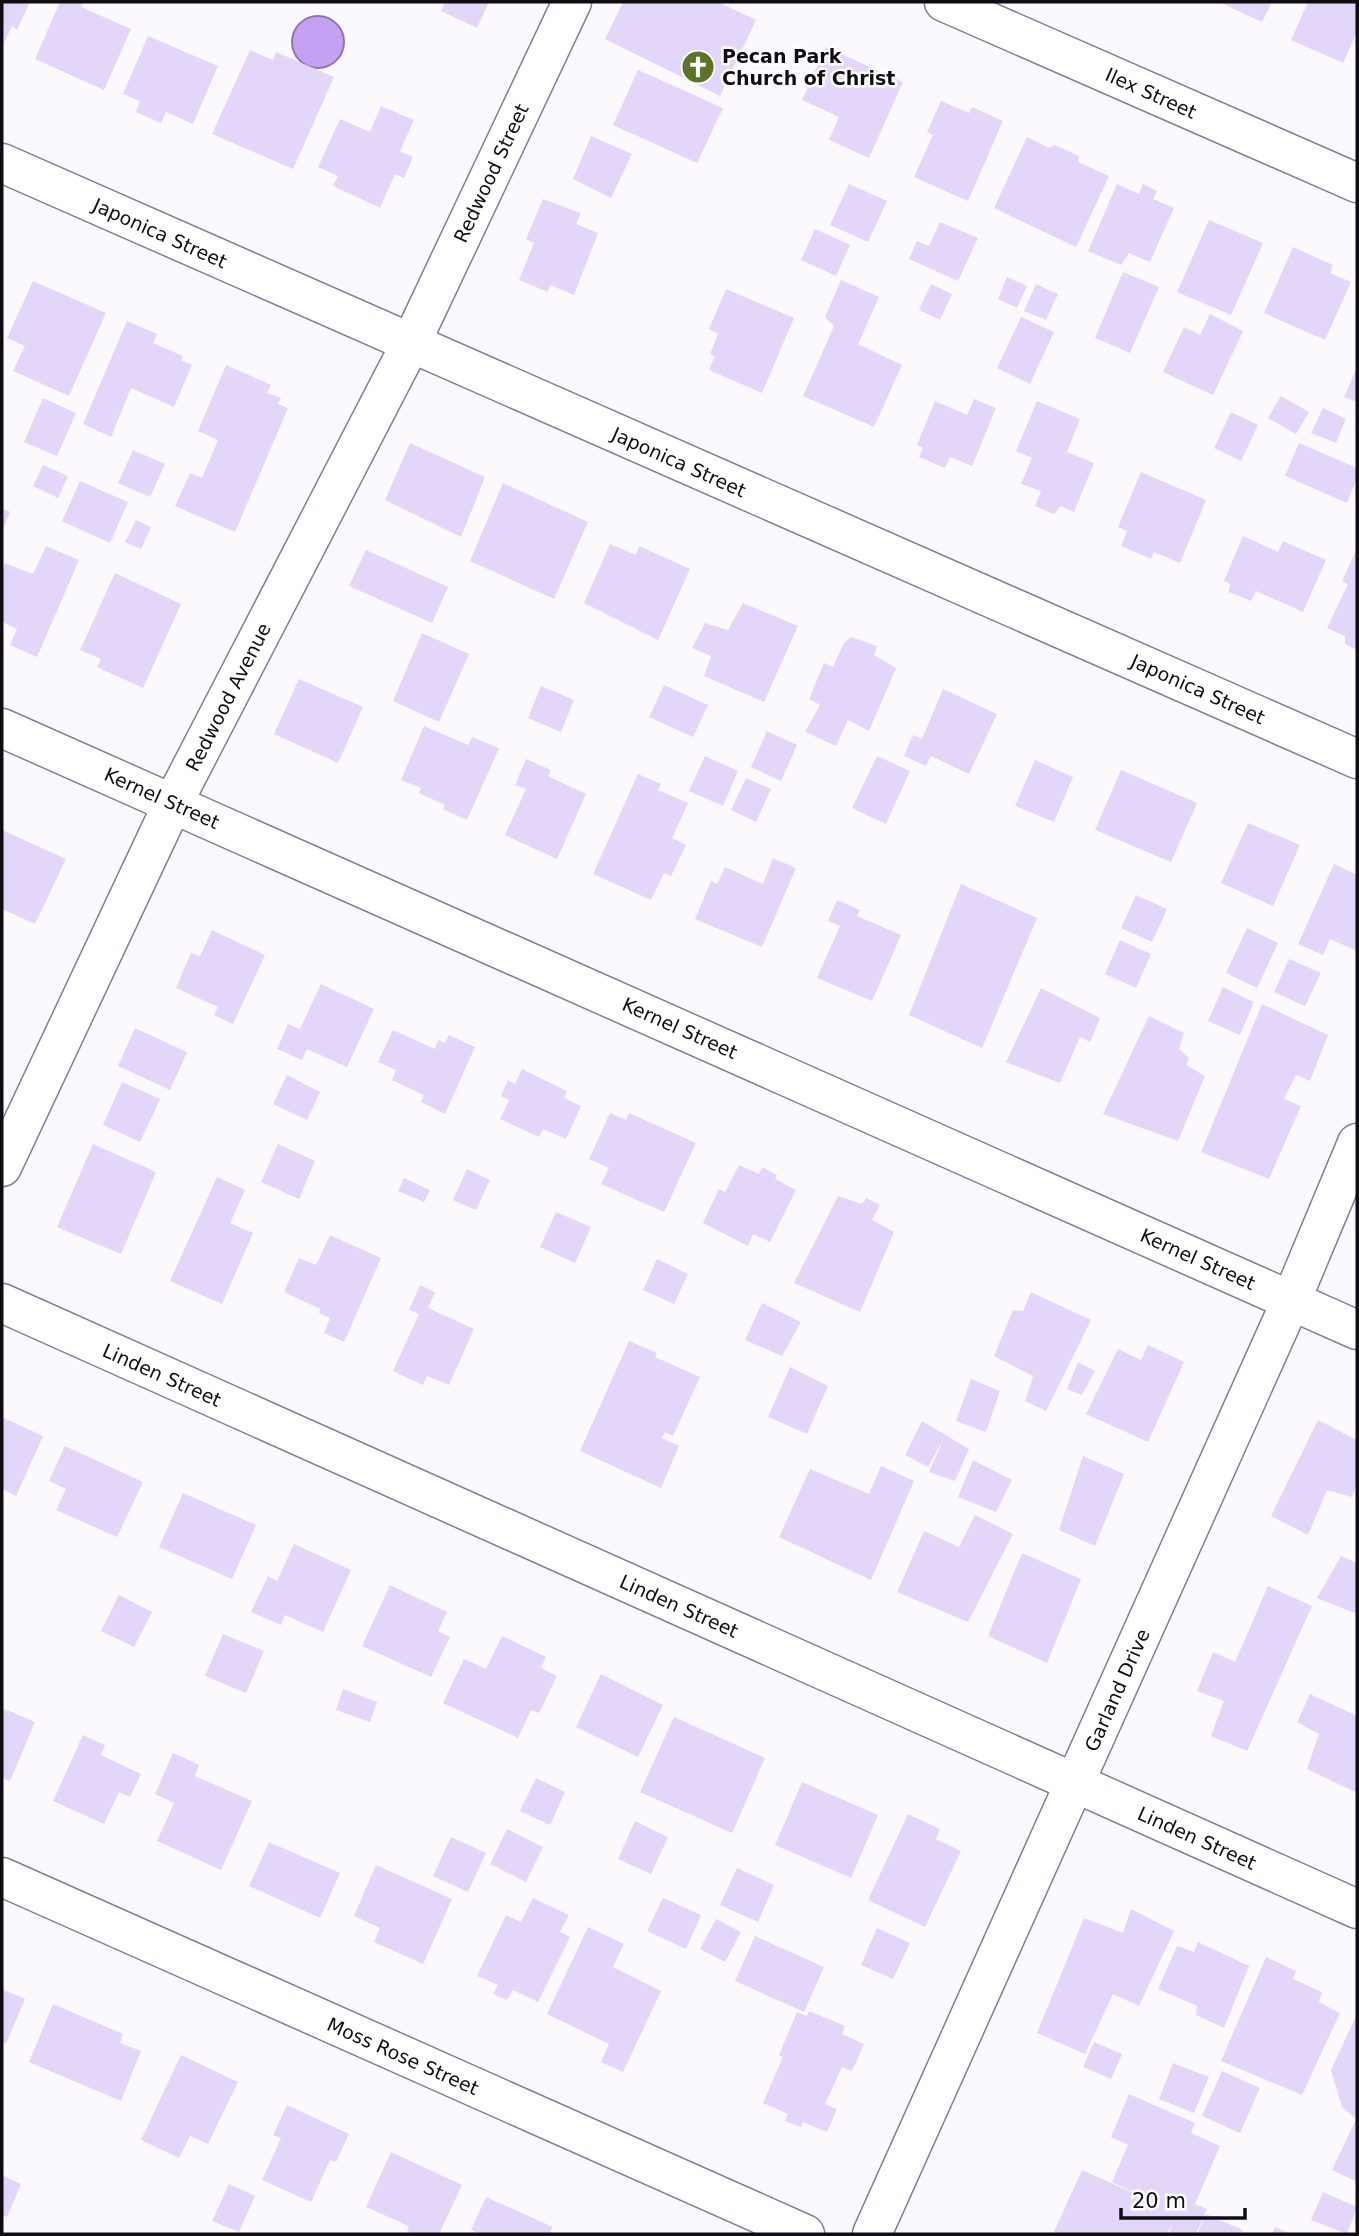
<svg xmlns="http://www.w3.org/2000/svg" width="1359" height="2236" font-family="'DejaVu Sans',sans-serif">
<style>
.water{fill:#c5a1f4;stroke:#8f74b1;stroke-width:2}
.building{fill:#e4d6f8}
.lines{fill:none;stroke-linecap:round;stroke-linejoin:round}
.minor-casing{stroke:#867d93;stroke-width:41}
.major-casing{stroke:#867d93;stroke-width:41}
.minor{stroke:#fff;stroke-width:38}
.major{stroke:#fff;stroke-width:38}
.labels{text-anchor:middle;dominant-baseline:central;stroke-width:5;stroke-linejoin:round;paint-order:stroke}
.poi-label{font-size:19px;font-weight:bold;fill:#100c14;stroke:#fff;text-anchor:start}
.street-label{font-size:19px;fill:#100c14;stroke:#fff}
</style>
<rect width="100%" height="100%" fill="#fbf9fe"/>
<circle class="water" cx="318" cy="42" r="26"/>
<g class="building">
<path d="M2,2h28l-13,28 -5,-4 -8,17z"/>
<path d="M60,2h24l-3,5 50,22 -27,61 -69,-31z"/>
<path d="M445,2h44l-12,26 -36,-17z"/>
<path d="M623,2h95l38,18 -36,76 -115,-57z"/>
<path d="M1219,2h53l-10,20z"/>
<path d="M1308,2h49v30l-14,31 -52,-23z"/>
<path d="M148,36l70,30 -25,58 -27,-12 -5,11 -25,-11 4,-11 -17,-7z"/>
<path d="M826,47l77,35 -34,76 -40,-18 10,-23 -37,-17z"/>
<path d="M250,50l23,10 3,-8 58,25 -41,92 -81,-35z"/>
<path d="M638,70l85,38 -26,55 -84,-38z"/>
<path d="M941,101l28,12 3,-6 31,14 -35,80 -54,-24 19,-42 -6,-3z"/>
<path d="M381,106l33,14 -14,31 13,6 -9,21 -9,-4 -15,34 -47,-22 5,-10 -20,-9 22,-48 30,13z"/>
<path d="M591,136l41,18 -21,44 -38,-19z"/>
<path d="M1027,137l22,11 6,-3 24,11 -1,6 31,14 -33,71 -82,-39z"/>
<path d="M849,184l38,17 -19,41 -38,-17z"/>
<path d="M1117,184l22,10 4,-10 14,7 -4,8 21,9 -24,54 -21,-9 -8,12 -33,-14z"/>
<path d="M543,199l38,14 -5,11 22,9 -24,62 -24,-10 -2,7 -29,-12 15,-37 -8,-4z"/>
<path d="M1209,220l54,23 -32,72 -54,-23z"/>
<path d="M940,222l38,16 -20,43 -49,-22 8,-18 12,5z"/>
<path d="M815,229l35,16 -14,31 -35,-16z"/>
<path d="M1293,247l40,18 -3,8 21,9 -26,58 -61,-27z"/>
<path d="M1123,272l36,15 -29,66 -35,-15z"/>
<path d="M1007,277l20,9 -10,22 -19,-9z"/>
<path d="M841,280l38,17 -21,47 44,21 -28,62 -71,-31 31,-70 -9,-9z"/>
<path d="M33,281l73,32 -37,83 -56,-25 12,-25 -18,-8z"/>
<path d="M931,284l21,10 -12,26 -21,-10z"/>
<path d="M1036,284l22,10 -12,26 -22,-9z"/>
<path d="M726,289l68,29 -32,75 -53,-23 6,-14 -5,-2 8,-20 -9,-5z"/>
<path d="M1210,314l33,17 -30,64 -50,-23 21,-45 16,8z"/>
<path d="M1021,317l33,15 -24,52 -33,-16z"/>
<path d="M127,321l30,13 -4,9 30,13 -2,4 11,5 -18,42 -43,-19 -20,49 -28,-13z"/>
<path d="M226,365l45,20 -4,8 14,5 -3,6 10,4 -53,124 -60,-26 15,-33 12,5 16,-38 -20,-9z"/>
<path d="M1357,367v35l-13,-5z"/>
<path d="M1281,396l28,16 -13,22 -28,-16z"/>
<path d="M43,398l33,15 -19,43 -33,-14z"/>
<path d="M974,399l22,9 -24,58 -22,-9 -5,11 -26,-11 4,-9 -6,-3 18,-44 32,14z"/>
<path d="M1037,401l43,18 -13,33 27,11 -20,49 -13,-6 -7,8 -19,-8 6,-15 -20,-7 11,-26 -16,-7z"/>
<path d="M1323,408l23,11 -10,24 -25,-10z"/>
<path d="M1231,412l27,13 -17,36 -27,-13z"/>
<path d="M410,443l75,34 -24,60 -76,-37z"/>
<path d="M1299,443l58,25v10l-10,25 -62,-27z"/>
<path d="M133,450l32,14 -15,33 -32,-14z"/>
<path d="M43,465l25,11 -10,22 -25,-12z"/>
<path d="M1141,472l65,28 -26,63 -26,-11 -3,7 -30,-13 6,-15 -9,-4z"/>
<path d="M80,481l48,21 -18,41 -48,-22z"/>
<path d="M503,483l85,39 -34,77 -84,-38z"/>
<path d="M2,508l8,4 -8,19z"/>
<path d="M136,520l15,7 -10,22 -16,-7z"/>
<path d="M1243,536l35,16 5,-11 43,19 -23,52 -47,-21 -5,10 -22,-9 1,-8 -6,-3z"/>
<path d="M610,544l26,11 3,-9 51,23 -32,71 -74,-37z"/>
<path d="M46,546l33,14 -42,97 -27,-12 7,-16 -15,-7v-52l3,-7 28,11z"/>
<path d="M1357,548v102l-12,-6v-8l-18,-8 21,-44 -6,-3z"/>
<path d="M366,550l82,37 -16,36 -83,-37z"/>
<path d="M115,573l66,31 -38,84 -46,-21 4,-8 -21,-9z"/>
<path d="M743,603l55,23 -34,76 -60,-26 7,-20 -19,-8 13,-25 23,7z"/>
<path d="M422,633l47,21 -30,68 -46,-21z"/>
<path d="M851,637l26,9 -3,9 22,13 -27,63 -21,-11 -12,26 -31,-14 15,-27 -11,-6 15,-36 9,4 11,-24z"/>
<path d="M299,679l64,28 -25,56 -64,-29z"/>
<path d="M664,685l44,20 -15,32 -44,-20z"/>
<path d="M541,686l33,14 -13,32 -33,-14z"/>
<path d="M943,689l54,25 -28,60 -38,-18 -5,10 -22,-10 9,-21 9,4z"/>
<path d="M424,726l44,19 4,-8 27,11 -32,72 -24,-11 2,-4 -26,-12 2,-5 -20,-8z"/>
<path d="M767,731l30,14 -16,36 -30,-14z"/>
<path d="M705,756l33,15 -15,35 -34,-15z"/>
<path d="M877,756l33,15 -24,53 -34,-16z"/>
<path d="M526,759l25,11 -3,6 38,18 -29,65 -52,-24 21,-46 -11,-4z"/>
<path d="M1035,760l38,17 -19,45 -39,-16z"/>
<path d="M1121,770l76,33 -26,59 -76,-32z"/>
<path d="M638,774l23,10 -3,6 30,13 -16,35 14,7 -15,31 -7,-3 -13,27 -58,-26z"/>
<path d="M746,778l25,11 -15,33 -25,-12z"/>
<path d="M1248,823l52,22 -27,61 -52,-23z"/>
<path d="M2,830l64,29 -31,65 -33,-15z"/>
<path d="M773,858l23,10 -34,79 -67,-28 16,-38 6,3 8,-17 38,17z"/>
<path d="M1334,864l23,11v76l-27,-12 -7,16 -25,-11z"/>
<path d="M961,884l76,34 -55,130 -73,-33z"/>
<path d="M1136,895l31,14 -15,33 -31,-14z"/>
<path d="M837,900l23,10 -3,6 44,19 -29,66 -55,-23 23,-52 -12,-5z"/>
<path d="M1247,928l31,15 -21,45 -31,-15z"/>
<path d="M212,930l53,25 -32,69 -19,-9 4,-8 -42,-19 15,-35 9,3z"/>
<path d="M1120,940l31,14 -15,34 -31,-14z"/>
<path d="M1289,959l32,14 -16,33 -31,-14z"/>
<path d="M321,984l53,25 -27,58 -40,-18 -5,11 -25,-11 11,-25 12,5z"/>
<path d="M1223,987l31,15 -14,33 -32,-14z"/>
<path d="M1041,988l59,30 -10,24 -10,-5 -20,46 -54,-21z"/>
<path d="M1262,1004l66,31 -18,46 -14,-6 -12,24 17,7 -32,73 -68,-27z"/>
<path d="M1149,1016l35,17 -5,16 10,9 -3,7 19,11 -27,65 -75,-27z"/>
<path d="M135,1028l52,24 -17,38 -52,-24z"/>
<path d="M393,1030l42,19 3,-9 7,3 4,-8 26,12 -30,67 -24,-12 3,-7 -32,-15 4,-10 -18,-8z"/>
<path d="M522,1069l45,22 -3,7 17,8 -15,33 -23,-10 -4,8 -39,-18 9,-19 -8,-4 7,-16 7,4z"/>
<path d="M287,1075l33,17 -13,28 -34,-16z"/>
<path d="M122,1082l38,17 -20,43 -37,-17z"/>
<path d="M610,1113l16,7 3,-7 67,30 -32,69 -63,-28 8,-16 -20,-9z"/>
<path d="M93,1144l63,28 -35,82 -64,-27z"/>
<path d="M278,1144l37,17 -16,38 -38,-17z"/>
<path d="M739,1165l20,9 3,-7 15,8 -2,4 21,11 -26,52 -17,-8 -5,12 -45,-23 16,-34 6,3z"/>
<path d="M467,1169l23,11 -14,30 -23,-10z"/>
<path d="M217,1177l28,13 -15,33 23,10 -31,71 -52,-23z"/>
<path d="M404,1178l26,12 -6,12 -26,-11z"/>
<path d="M838,1196l24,8 4,-6 14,7 -8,15 22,12 -34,80 -66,-29z"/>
<path d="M556,1212l35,15 -16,36 -35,-16z"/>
<path d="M330,1235l51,23 -37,84 -20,-9 6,-15 -11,-5 1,-4 -36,-17 15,-34 17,7z"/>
<path d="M657,1259l31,15 -14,30 -31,-14z"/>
<path d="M420,1285l15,7 -7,16 46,21 -25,56 -22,-9 -4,9 -30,-14 26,-57 -10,-4z"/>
<path d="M1031,1292l60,28 -45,91 -21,-10 8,-25 -39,-20 19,-46 10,1z"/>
<path d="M762,1303l39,19 -19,34 -37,-16z"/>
<path d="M629,1341l28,12 -2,4 45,20 -27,59 -8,-4 -3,6 17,8 -18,42 -81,-37z"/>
<path d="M1148,1345l36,17 -36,80 -62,-28 32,-65 23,11z"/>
<path d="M1078,1362l17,9 -13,24 -15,-6z"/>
<path d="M790,1367l38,19 -21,48 -39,-17z"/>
<path d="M971,1379l29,12 -14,41 -30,-11z"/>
<path d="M2,1417l41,19 -27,60 -14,-7z"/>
<path d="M1318,1420l39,20v44l-5,13 -25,-7 -19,45 -37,-19z"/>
<path d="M922,1421l47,28 -14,32 -26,-9 15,-34 -16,29 -23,-12z"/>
<path d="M65,1446l78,36 -26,55 -61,-27 10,-21 -17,-8z"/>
<path d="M1083,1456l41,18 -29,72 -36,-16z"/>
<path d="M973,1460l39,20 -16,32 -38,-15z"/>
<path d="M881,1466l33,15 -43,99 -92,-43 31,-68 59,25z"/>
<path d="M183,1493l73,32 -24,54 -73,-32z"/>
<path d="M975,1515l38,19 -45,88 -71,-30 27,-61 35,16z"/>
<path d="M294,1544l57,26 -28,62 -38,-17 -4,10 -30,-13 17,-36 9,5z"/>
<path d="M1022,1553l59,26 -34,84 -59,-27z"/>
<path d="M1341,1556l16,7v51l-40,-16z"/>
<path d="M390,1585l57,27 -9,19 12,6 -19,40 -69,-31z"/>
<path d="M1268,1586l44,20 -65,145 -36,-15 13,-35 -27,-10 16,-39 22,10z"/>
<path d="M119,1595l33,17 -18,35 -33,-16z"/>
<path d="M223,1634l41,17 -18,42 -41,-17z"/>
<path d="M502,1636l44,21 -5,11 16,8 -18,37 -8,-3 -13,28 -75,-35 21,-44 22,10z"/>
<path d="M601,1674l62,31 -25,52 -62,-30z"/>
<path d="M343,1689l34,13 -7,20 -34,-12z"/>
<path d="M1310,1694l47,22v77l-50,-24 12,-35 -22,-12z"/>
<path d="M2,1708l33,14 -25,59 -8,-3z"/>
<path d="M674,1717l91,41 -33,75 -92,-41z"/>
<path d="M83,1735l22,10 -4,10 40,19 -11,23 -11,-5 -15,32 -51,-23z"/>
<path d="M173,1753l26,12 -4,11 57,25 -31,69 -64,-29 17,-38 -19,-9z"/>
<path d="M536,1778l29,14 -15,33 -30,-14z"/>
<path d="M802,1782l76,33 -27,63 -76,-33z"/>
<path d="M908,1814l32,15 -4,10 25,12 -36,76 -57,-27z"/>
<path d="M635,1821l33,16 -17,37 -33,-15z"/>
<path d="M507,1829l36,18 -17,35 -36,-18z"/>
<path d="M451,1837l35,16 -18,39 -35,-16z"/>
<path d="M269,1842l71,31 -20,45 -71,-32z"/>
<path d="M376,1865l76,34 -29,65 -49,-22 6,-14 -26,-12z"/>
<path d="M737,1868l37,17 -16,37 -38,-17z"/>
<path d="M533,1898l36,17 -9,17 10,5 -32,65 -25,-12 -6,10 -14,-6 5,-9 -21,-9 29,-61 15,7z"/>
<path d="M663,1898l38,17 -15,34 -39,-18z"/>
<path d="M1131,1909l43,22 -35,75 -26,-12 -28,60 -48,-21 47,-115 39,15z"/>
<path d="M716,1919l25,13 -16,30 -25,-13z"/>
<path d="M588,1927l36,17 -11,23 48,24 -38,81 -22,-10 8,-18 -62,-30z"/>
<path d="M877,1928l33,15 -17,36 -32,-14z"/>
<path d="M755,1936l69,31 -20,45 -69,-31z"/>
<path d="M1198,1942l51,24 -25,62 -28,-13 1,-9 -39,-17 19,-43 17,6z"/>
<path d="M1266,1957l30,14 -3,8 29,13 -3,10 21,11 -38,82 -81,-34z"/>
<path d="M2,1989l23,10 -19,45 -4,-1z"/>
<path d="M53,2004l70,30 -3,9 21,8 -20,50 -92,-39z"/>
<path d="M809,2011l36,15 -3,8 22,10 -12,27 -10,-4 -17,37 12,5 -10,23 -24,-10 -2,5 -16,-6 3,-7 -25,-11 20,-46 -4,-2 18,-43 10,4z"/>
<path d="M1357,2014v168l-25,-12 24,-51 -14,-12 -11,-37z"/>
<path d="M1094,2042l28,12 -11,25 -28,-12z"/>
<path d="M181,2055l57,27 -30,62 -18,-8 -11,22 -38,-18z"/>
<path d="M1173,2063l36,14 -15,36 -35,-14z"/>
<path d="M1222,2071l38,17 -20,45 -38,-17z"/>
<path d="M1129,2094l66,29 -4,10 29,13 -25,58 12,5 -11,25h-27l3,-10 -5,10h-114l29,-64 60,27 -30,-15 16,-37 -17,-8z"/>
<path d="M287,2105l62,29 -13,28 -6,-2 -19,42 -49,-22 19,-42 -8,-3z"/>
<path d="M391,2152l71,33 -23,49h-26l-6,-3 2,-5 -43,-19z"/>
<path d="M2,2175l19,9 -14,33 -5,-2z"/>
<path d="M229,2184l26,12 -16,36 -27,-11z"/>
<path d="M1323,2192l34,15 -10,27 -36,-14z"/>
<path d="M486,2197l67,30 -4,7h-68l-10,-4z"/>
<path d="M1206,2214l37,16 -2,4h-44z"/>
<path d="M1275,2227l15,7h-18z"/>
</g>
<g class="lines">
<defs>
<g id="minor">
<path d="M944,2l413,181"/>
<path d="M2,163l1355,596"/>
<path d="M2,728l1355,602"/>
<path d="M2,1167l171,-364 237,-458 162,-343"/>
<path d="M2,1303l1355,606"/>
<path d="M2,1877l803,357"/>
</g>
<path id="major" d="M872,2234l419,-933 66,-158"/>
</defs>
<use href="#minor" class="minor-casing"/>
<use href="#major" class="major-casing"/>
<use href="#minor" class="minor"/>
<use href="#major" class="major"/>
</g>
<defs>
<symbol id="church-disc" viewBox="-11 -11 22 22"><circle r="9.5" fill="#5b7427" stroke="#fff"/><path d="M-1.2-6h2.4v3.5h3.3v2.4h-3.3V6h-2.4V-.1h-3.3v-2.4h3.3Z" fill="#fff"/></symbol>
</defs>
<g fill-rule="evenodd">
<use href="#church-disc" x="679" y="48" width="38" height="38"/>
</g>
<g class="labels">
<g class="poi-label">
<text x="722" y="56">Pecan Park<tspan x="722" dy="22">Church of Christ</tspan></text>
</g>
<g class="street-label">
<text transform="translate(1151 93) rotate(24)">Ilex Street</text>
<text transform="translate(491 173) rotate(-65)">Redwood Street</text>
<text transform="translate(160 233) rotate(24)">Japonica Street</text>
<text transform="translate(679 462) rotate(24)">Japonica Street</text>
<text transform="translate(1198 689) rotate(24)">Japonica Street</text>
<text transform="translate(228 697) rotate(-63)">Redwood Avenue</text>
<text transform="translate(162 798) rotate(24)">Kernel Street</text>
<text transform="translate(680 1028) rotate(24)">Kernel Street</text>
<text transform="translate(1198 1259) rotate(24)">Kernel Street</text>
<text transform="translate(162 1375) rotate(24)">Linden Street</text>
<text transform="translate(679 1606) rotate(24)">Linden Street</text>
<text transform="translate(1117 1690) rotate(-66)">Garland Drive</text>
<text transform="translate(1197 1838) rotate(24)">Linden Street</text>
<text transform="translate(403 2056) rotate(24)">Moss Rose Street</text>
</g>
</g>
<rect width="1359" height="2236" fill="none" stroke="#100c14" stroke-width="7"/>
<path d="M1121 2208v10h124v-10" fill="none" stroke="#100c14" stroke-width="3.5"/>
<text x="1132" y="2208" font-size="21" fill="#100c14" stroke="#ffffff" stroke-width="5" paint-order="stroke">20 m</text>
</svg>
